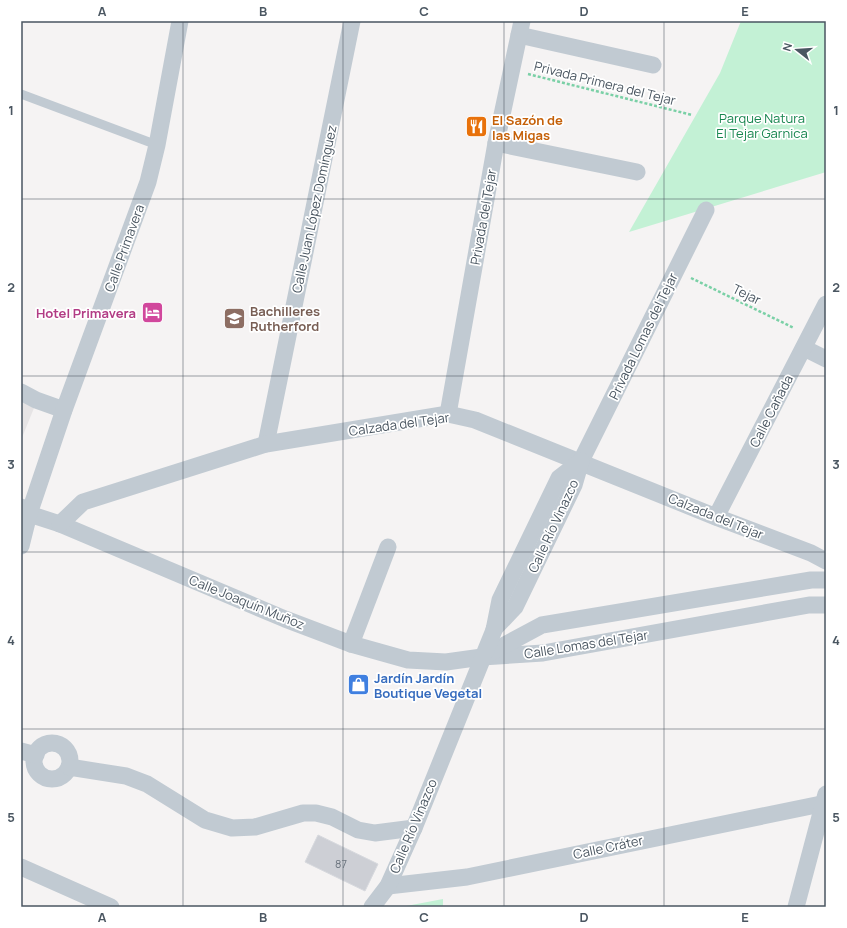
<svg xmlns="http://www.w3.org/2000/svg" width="847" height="928" font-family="Manrope,sans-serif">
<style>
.education{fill:#e6e4e5}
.green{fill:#c3f1d5}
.building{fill:#cdcfd5;stroke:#d7d9de}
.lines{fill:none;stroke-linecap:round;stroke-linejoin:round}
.path{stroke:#7ad0a6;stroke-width:2.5;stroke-dasharray:3 2;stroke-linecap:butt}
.lane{stroke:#c1cad2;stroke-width:9}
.street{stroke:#c1cad2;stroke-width:17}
.grid{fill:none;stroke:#4a5661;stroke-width:1;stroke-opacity:0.55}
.labels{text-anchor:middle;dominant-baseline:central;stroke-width:3.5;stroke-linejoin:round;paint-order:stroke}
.number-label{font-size:11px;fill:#6b747e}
.street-label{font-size:13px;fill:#4a5661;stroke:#fff}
.park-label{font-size:13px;fill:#17864f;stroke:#fff}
.food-label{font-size:13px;font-weight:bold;fill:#c56008;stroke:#fff;text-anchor:start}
.education-label{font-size:13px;font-weight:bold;fill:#785e54;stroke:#fff;text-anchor:start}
.hotel-label{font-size:13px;font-weight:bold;fill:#b23c85;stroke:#fff;text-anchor:end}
.shop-label{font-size:13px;font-weight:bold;fill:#366cbe;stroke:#fff;text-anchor:start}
.neatline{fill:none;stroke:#4a5661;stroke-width:1.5}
.grid-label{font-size:13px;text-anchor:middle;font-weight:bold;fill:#4a5661}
</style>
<rect width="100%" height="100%" fill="#f5f3f3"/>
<path class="education" d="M21,401l13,7 -13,32z"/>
<g class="green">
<path d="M741,21h85v151l-197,60 91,-159z"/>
<path d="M443,899v8h-42z"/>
</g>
<path class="building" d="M318,835l60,29 -13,27 -60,-29z"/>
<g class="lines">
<g class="path">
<path d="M528,74l164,41"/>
<path d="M691,278l103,50"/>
</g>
<path class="lane" d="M21,94l136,51"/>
<g class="street">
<path d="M519,35l134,30"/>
<path d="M496,143l141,29"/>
<path d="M804,348l22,11"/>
<path d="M21,392l15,8 28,10"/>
<path d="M448,414l48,-271 26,-122"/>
<path d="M266,444l86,-423"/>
<path d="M21,507l8,7 31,10 225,95 66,25 57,16 38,2 36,-5 61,-4 266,-48h17"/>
<path d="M716,517l110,-213"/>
<path d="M60,524l23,-22 183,-58 182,-30 27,6 241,97 95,36 15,8"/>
<path d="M21,546l8,-32 35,-104 84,-228 9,-37 23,-124"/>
<path d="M494,629l21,-22 59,-122 7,-24 125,-251"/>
<path d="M351,644l37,-97"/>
<path d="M488,654l54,-29 269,-45h15"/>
<circle cx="52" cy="761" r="18"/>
<path d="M21,751l15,4"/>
<path d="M69,767l57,9 21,8 58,36 27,8 23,-1 48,-14h13l16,4 26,13 17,3 39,-5"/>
<path d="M21,867l90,40"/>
<path d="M388,886l79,-9 359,-74"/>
<path d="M372,907l16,-21 26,-58 80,-198 6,-30 59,-122 22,-17"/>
<path d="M796,907l30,-113"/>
</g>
</g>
<path class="grid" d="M183,21v886M343,21v886M504,21v886M664,21v886M21,199h805M21,376h805M21,552h805M21,729h805"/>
<defs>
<symbol id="restaurant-square" viewBox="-11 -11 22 22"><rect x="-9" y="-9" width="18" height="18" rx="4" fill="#e8710a" stroke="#fff"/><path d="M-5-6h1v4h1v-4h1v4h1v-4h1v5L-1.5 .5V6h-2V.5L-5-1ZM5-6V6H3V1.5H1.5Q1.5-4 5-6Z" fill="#fff"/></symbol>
<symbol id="hotel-square" viewBox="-11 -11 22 22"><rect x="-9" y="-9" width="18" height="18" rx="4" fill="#d1479c" stroke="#fff"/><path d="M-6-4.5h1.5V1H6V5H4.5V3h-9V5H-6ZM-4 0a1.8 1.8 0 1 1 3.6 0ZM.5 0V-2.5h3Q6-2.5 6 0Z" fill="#fff"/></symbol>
<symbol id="school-square" viewBox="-11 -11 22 22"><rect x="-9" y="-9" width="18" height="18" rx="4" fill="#8d6e63" stroke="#fff"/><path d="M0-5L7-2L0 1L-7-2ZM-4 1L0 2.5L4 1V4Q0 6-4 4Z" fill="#fff"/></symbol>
<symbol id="shop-square" viewBox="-11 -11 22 22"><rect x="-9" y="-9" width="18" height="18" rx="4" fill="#3f7fe0" stroke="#fff"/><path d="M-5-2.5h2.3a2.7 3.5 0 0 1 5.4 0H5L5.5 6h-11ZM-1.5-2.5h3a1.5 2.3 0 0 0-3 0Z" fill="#fff"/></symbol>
</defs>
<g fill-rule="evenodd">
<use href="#restaurant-square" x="464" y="114" width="25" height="25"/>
<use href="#hotel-square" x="140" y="300" width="25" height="25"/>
<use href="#school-square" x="222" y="306" width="25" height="25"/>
<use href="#shop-square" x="346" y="672" width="25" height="25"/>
</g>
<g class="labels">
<g class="number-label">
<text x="341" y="863">87</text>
</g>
<g class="street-label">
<text transform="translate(605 83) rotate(14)">Privada Primera del Tejar</text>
<text transform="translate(314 209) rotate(-78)">Calle Juan López Domínguez</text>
<text transform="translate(483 217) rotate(-80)">Privada del Tejar</text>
<text transform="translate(124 248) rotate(-70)">Calle Primavera</text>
<text transform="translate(747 294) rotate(26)">Tejar</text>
<text transform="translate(643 336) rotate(-64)">Privada Lomas del Tejar</text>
<text transform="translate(771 411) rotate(-63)">Calle Cañada</text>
<text transform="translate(399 424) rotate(-8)">Calzada del Tejar</text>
<text transform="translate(716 516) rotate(22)">Calzada del Tejar</text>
<text transform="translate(553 526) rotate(-65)">Calle Río Vinazco</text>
<text transform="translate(247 602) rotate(22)">Calle Joaquín Muñoz</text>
<text transform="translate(586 644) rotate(-9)">Calle Lomas del Tejar</text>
<text transform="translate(413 826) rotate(-67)">Calle Río Vinazco</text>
<text transform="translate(608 847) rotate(-12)">Calle Cráter</text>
</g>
<g class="park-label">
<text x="762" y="118">Parque Natura<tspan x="762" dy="15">El Tejar Garnica</tspan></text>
</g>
<g class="food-label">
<text x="492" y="120">El Sazón de<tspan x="492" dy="15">las Migas</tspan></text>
</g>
<g class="education-label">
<text x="250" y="311">Bachilleres<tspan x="250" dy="15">Rutherford</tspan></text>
</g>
<g class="hotel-label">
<text x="136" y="313">Hotel Primavera</text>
</g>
<g class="shop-label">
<text x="374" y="678">Jardín Jardín<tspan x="374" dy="15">Boutique Vegetal</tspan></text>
</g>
</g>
<rect width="847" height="928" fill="none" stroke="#ffffff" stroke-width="44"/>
<g transform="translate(797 50) rotate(287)" stroke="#ffffff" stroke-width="3" paint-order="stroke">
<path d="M0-3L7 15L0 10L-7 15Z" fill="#4a5661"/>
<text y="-6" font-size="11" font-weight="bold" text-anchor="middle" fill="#4a5661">N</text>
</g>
<rect x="22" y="22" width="803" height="884" class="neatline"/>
<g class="grid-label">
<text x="102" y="16">A</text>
<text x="263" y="16">B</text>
<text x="424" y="16">C</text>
<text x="584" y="16">D</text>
<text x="745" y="16">E</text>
<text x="11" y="115">1</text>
<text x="836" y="115">1</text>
<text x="11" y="292">2</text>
<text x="836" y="292">2</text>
<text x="11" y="469">3</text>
<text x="836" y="469">3</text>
<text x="11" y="645">4</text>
<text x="836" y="645">4</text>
<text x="11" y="822">5</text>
<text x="836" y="822">5</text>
<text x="102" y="922">A</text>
<text x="263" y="922">B</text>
<text x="424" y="922">C</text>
<text x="584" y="922">D</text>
<text x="745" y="922">E</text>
</g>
</svg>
